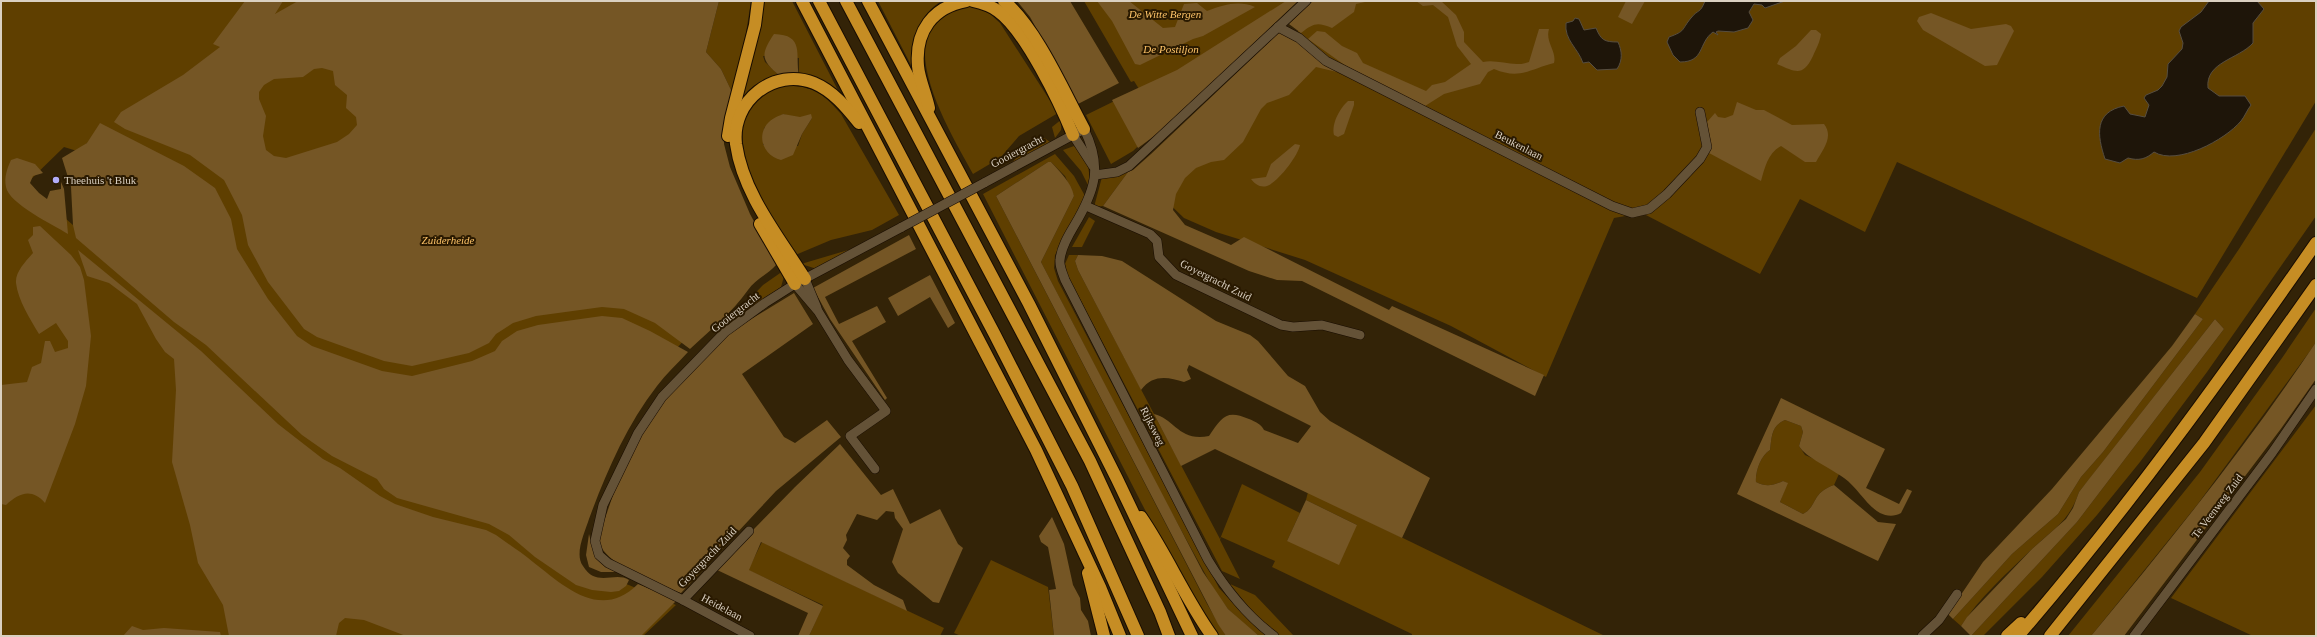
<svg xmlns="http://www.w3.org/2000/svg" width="2317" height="637" font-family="Georgia,serif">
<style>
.green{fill:#5f3f00;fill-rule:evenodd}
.forest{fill:#755625;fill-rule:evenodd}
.water{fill:#1e1509;stroke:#564d40}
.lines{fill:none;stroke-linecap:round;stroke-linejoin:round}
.street-casing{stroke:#180c00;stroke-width:10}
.highway-casing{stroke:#180c00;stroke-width:14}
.street{stroke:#645237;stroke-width:9}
.highway{stroke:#c68d24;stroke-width:12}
.street-bridge-casing{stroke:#180c00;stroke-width:10;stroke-linecap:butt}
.street-bridge{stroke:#645237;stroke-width:9}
.poi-dot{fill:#b2adf9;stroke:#291900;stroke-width:1.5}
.labels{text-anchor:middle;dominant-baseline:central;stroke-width:4;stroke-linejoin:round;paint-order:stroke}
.park-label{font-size:11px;font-style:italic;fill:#fdc368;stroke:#291900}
.street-label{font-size:11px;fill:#dad0c1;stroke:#291900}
.poi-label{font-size:11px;fill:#dad0c1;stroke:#291900;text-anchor:start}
</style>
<rect width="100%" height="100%" fill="#332307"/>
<g class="green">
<path d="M1,1h707l-4,26 -9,301 -44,49 -82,171 14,32h34l59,25 -33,31h-642zM87,143l136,213 -197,-172 38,-37 13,4z"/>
<path d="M719,1h32l-5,32 -14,59 -11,-23 -15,-17z"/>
<path d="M760,1h32l51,99 -44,-24v-18l-36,-2 2,6 15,14 -15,5 -27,29z"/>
<path d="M878,1h64c-24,13 -29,41 -30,66z"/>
<path d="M1084,1h207l-158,150 -22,13 -25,-49 53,-26 -5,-8 -3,1z"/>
<path d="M1329,1h987v100l-119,197 -300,-136 -32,70 -65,-33 -40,75 -118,-61 -28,5 -68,159 -95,-51 -146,-66 -89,-28 -32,-14 -25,-24 25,-51z"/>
<path d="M972,5l18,9 10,9 58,90 -39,23 -19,22 -27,16c-18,-34 -76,-126 -32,-157 10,-7 18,-11 31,-12z"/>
<path d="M783,85c28,0 40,8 58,29l58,101 -27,15 -41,10 -38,16c-22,-40 -84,-129 -27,-164 4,-3 11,-5 17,-7zM783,114l9,3 20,1 -10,16 -4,12 -35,-1 1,-17z"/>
<path d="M1062,119l-1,11 -6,8 -3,-11z"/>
<path d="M2316,128v88l-109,156 -67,90 -43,53 -55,62 -59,59h-12l106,-114 147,-193 -9,-10 -136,173c-10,30 -26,37 -48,58 -24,23 -52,48 -70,76l-8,-7 59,-65 46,-40 23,-37 22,-25 100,-133 -8,-5 44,-65z"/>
<path d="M1043,137l7,5 -38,21c9,-11 16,-23 31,-26z"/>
<path d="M1074,146c12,11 18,23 14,39l-7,-14 -18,-21z"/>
<path d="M1055,154l19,22 11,20 -30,59 -1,13 4,13 161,307 24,26 25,22h-9l-14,-11 -17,-16 -14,-19 -57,-104 -116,-224 33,-66 -9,-20 -14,-14h-3l-52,34 211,408 19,32h-12l-51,-91 -180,-351z"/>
<path d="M1128,172l-25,34 -9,1 8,-30z"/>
<path d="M1089,217l6,4 -13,26h-10z"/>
<path d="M855,248l-38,21 -16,-5z"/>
<path d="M1069,255h9l-3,6 3,9 142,269 22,-55 58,29 -13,28 70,-16 -51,-25 2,-8 297,144h-193v-2l-140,-67 3,-6 -54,-24 -1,3 20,39 -18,-8 -155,-297 -2,-10z"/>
<path d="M783,271l2,2 -4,14 -62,44 44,-46z"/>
<path d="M2316,308v34l-6,9 -113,154 -106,131h-23l132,-164 82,-114z"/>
<path d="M2316,405v231h-63l-82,-38z"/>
<path d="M1785,420l16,6 2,6 -4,14 6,9 14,6 20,13 -5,11c-23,8 -16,21 -31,29l-23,-12 7,-19 -4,-2c-11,5 -17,6 -27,1 -1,-10 5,-27 14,-32 2,-14 1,-24 15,-30z"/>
<path d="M762,542l182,86 -4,8h-131l14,-31 -75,-35z"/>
<path d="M991,560l57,27 6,49h-93l-7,-3z"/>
<path d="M1230,584l25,11 39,41c-4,0 -10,1 -13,0 -16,-7 -40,-39 -51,-52z"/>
</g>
<g class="forest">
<path d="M245,1h38l-8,13 23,-13h421l-13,51 15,17 11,23 -8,37v15l6,23 20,47 25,46 1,5c-8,9 -21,15 -28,25 -16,23 -38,40 -58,59l-35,-26 -31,-14 -22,-2 -66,9 -23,7 -17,11 -7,9 -20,10 -57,13 -28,-5 -67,-24 -13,-8 -36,-47 -20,-37 -6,-30 -18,-35 -34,-25 -65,-26 -11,-7 7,-10 62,-37 37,-28 -7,-3zM322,68l11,3 2,14 12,10 -1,13 10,9 1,8 -8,9 -12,8 -51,16 -12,-2 -8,-6 -3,-14 3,-20 -7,-17v-7l5,-7 10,-6 29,-2 11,-8z"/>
<path d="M1017,1h53l49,82 -41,21 -48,-87z"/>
<path d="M1097,1h32l34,27 12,-1 9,-23 13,-1 10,8c17,-6 31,-11 48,-4l-52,29 -10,3 -53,26 -5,-1 -23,-43z"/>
<path d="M1286,1h12l-137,130 -23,17 -26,-48 65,-30z"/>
<path d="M1313,1h52v1l-9,2 -2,8 -22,16c-15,-6 -18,-5 -31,5l-12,-9z"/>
<path d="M1416,1h25l15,14 8,17v10l19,20c16,-3 30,6 46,0l10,-33h10c-4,13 8,22 5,34 -24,6 -34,17 -60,6l-6,3 -8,12 -36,10 -19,12 -79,-40 -38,-27 9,-8 8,1 17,14 15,7 6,10 63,28 6,-6 13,-3 26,-18 -14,-18 -9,-29 -15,-12 -10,1z"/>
<path d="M1626,1h19l-13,23 -14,-7z"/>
<path d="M1931,13l40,16 35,-5 5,2 3,5 -17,34 -12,1 -62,-36 -6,-9 2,-4z"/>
<path d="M1282,30l55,42 -21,-5 -27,28 -22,8 -6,6 -18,33 -19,18 -13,2 -15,6 -11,10 -9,16 -3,16 12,15 46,20 13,-8 145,73 3,-4 152,69 -9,21 -233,-115 -25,-1 -28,-9 -146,-65 25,-34 5,-2 18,-16z"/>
<path d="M1811,30h5l5,4c-1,8 -5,15 -8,22 -10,21 -17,16 -36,8l3,-6 16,-12z"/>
<path d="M774,34c31,1 21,20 25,42h-19c-19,-16 -20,-21 -6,-42z"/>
<path d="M1348,101h6v4l-10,29 -6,3 -4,-2c-3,-11 6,-27 14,-34z"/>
<path d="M1737,102l19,8h8l28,15 32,-1c10,13 -1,25 -8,38h-11l-24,-16c-13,7 -16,21 -20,35l-52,-28 2,-10 -4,-21 8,-9 3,4 7,1 8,-3z"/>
<path d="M783,114l17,3 11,-3 1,4 -10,16 -9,21 -12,5c-14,-3 -24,-19 -16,-33 4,-7 11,-10 18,-13z"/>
<path d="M100,123l84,43 31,22 16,31 6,30 31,50 29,37 15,10 70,25 30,5 60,-15 23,-10 7,-10 15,-10 21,-6 64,-9 20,2 28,13 38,21c-11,12 -22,22 -31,34 -31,40 -51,87 -68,133 -4,13 -15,35 -6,47 13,22 32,5 46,14l-3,6 -7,5 -8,1 -19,-2 -16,-5 -41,-28 -26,-22 -20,-11 -92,-26 -13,-9 -7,-10 -45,-23 -30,-21 -96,-90 -32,-23 -98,-84 -3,-13 -2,-38 -9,-29 25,-15z"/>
<path d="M1295,144l5,1c-2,11 -22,37 -33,41 -7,2 -12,-2 -16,-7l15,-2 5,-13z"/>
<path d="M17,158l18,6 8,9 -10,3 -3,7 9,10 8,6 3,-8 11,-2v-7l3,7 4,45c-14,-9 -59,-30 -62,-47 -2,-10 1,-18 5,-27z"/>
<path d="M1048,162h3c10,11 20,20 23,34l-33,66 162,310 25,37 31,27h-33l-8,-12 -222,-428z"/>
<path d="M40,226l31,29 9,12 4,13 7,56 -5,50 -11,38 -30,79c-14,-16 -27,-9 -39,2l-5,-1v-119l26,-3 5,-15 9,-4 4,-22h5l5,11 13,-4v-7l-12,-18 -17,11c-9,-15 -21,-34 -23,-51 -1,-11 10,-22 17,-30l-5,-13 5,-5v-8z"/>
<path d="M909,235l7,14 -91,48 14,27 38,-18 9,16 -34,19 35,57 -2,2 -55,-81 -17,-31z"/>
<path d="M78,250l123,101 77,73 45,35 17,9 40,28 15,8 38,13 53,13 10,5c12,9 25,17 37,27 32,25 68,59 105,22l39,16 -36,36h-235l-42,-16 -19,-2 -6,5 -3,13h-107l-6,-31 -25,-42 -8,-38 -18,-63 4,-72 -2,-31 -9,-7 -9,-13 -19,-35 -28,-21 -22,-7z"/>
<path d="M1078,255l24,1 20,5 94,60 34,14 8,6 30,35 17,10 15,26 10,9 100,57 -28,60 -187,-89 -34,17 -27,-52c21,5 25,28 55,22 13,-19 17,-27 40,-17 7,3 12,5 15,11l34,13 13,-17 -122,-61 -2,5 4,9 -7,3c-16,-5 -31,-8 -43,8l-63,-120 -3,-9z"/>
<path d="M930,275l25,48 -7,5 -18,-31 -32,19 -10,-18z"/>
<path d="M794,293l19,31 -71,50 42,63 11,6 32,-23 14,17 -65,54 -95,102c-21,-8 -65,-25 -78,-43 -4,-5 -3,-11 -3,-17l25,-73 38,-61 48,-50 27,-22z"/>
<path d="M2195,314l8,5 -100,133 -22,25 -23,37 -46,40 -59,65 -5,-5 35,-52 69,-73 120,-143z"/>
<path d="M2215,319l9,10 -147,193 -106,114 -10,-10 6,-9 64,-67 35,-31 7,-11 6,-16 10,-13z"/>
<path d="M2316,342v37l-36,51 -156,206h-33c79,-95 157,-192 225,-294z"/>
<path d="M1781,398l104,51 -19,39 33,16 8,-15 5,2 -11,22c-7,4 -15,3 -21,0 -14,-8 -23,-26 -36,-35 -12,-9 -39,-21 -45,-32l4,-14 -2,-6 -16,-6c-14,6 -13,16 -15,30 -9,5 -15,22 -14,32 10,5 16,4 27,-1l5,2 -8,19 23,12c15,-8 8,-21 31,-29l44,37 18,2 -18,37 -141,-67z"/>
<path d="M840,444l41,51 12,-6 17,35 30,-15 18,35 5,4 -24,55 -6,-1 -35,-29 -6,-11 11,-33 -8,-11 -1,-6 -8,-1 -9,9 -20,-6 -11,21 1,5 -4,8 7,8 -3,4v5l27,20 29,15 4,11 -146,-69 -12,28 74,36 -14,30h-11l10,-23 -93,-44 80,-82z"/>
<path d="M1306,500l51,25 -18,40 -52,-24z"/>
<path d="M1052,517l12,27 9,41 7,13 1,12 7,11 3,15h-37l-5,-46 7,-1 -8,-42 -7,-5 -2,-6z"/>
<path d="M589,534c5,21 10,27 28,38h-16l-12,-5 -3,-12z"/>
<path d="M132,626l11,4 21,-2 56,4 1,4h-98z"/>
</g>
<g class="water">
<path d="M1705,1h80l-20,7 -3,-3 -8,-1 -5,8 4,8 -5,8 -14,4 -16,-1 -2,1 2,3 -5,-3c-15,11 -8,30 -33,30l-7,-7 -6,-13 2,-5c17,-6 12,-7 22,-19 7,-9 9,-4 14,-17z"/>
<path d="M2209,1h48l7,8 -11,14v20c-14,16 -48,19 -45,45l11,8h26l6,9c-4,5 -6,11 -10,16 -16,19 -64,45 -87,31 -8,7 -15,9 -26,6l-8,5 -15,-4c-8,-24 -11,-47 19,-53l6,8 15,3 4,-12 -5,-7 2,-3 12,-5 4,-4 5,-9 1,-13 14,-15 1,-6 -4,-12 2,-4 20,-15z"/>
<path d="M1575,18l4,1 5,11 12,-2c5,12 8,14 22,14 4,9 5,18 -1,27l-20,1 -8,-8 -6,1c-5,-15 -19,-23 -17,-40l7,-2z"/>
</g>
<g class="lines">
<defs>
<g id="street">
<path d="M1278,27l21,11 27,23 286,145 20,7 17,-4 18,-15 33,-35 7,-12 -7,-35"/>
<path d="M1073,135l20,31"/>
<path d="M1095,175l22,-3 12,-6 177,-165"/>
<path d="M984,183l100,-54c19,38 11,62 -10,97 -6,10 -13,22 -14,34 -1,6 3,14 5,20l143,280c18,30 38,55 66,76"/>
<path d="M1086,206l64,28 7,7 2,16 17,18 105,50 12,2 29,-2 38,10"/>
<path d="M805,279l12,29"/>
<path d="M795,284l23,27 30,49 38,51 -36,25 25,33"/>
<path d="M683,600l66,-69"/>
<path d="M750,636l-67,-36 -75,-37 -9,-8 -4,-14 8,-36 35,-72 24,-36 63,-65 40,-29 30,-19 107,-57"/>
<path d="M1922,636l17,-16 18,-26"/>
<path d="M2134,636l138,-183 44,-64"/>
</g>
<g id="highway">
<path d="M802,1l234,449 64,137 20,49"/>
<path d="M819,1l176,334 77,151 66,150"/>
<path d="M846,1l244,460 70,151 9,24"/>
<path d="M868,1l161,303 88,175 75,157"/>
<path d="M973,1c9,2 18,5 25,10 27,19 62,92 75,124"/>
<path d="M1004,1c33,28 59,89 80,128"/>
<path d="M929,108c-3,-14 -10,-29 -11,-42 -3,-35 15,-59 48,-65"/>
<path d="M728,136l3,-18 24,-93 3,-24"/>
<path d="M760,224l35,60"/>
<path d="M805,279c-26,-42 -62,-85 -69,-135 -5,-43 38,-77 78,-61 19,8 32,24 45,40"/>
<path d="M1141,517c26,38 44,81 71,119"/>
<path d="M1088,573l16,63"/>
<path d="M2007,636l14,-13"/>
<path d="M2018,636c108,-125 204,-258 298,-393"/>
<path d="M2050,636l154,-193 112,-158"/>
</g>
</defs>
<use href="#street" class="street-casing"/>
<use href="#highway" class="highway-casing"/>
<use href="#street" class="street"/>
<use href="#highway" class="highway"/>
<defs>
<path id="street-bridge" d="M902,227l82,-44"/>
</defs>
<use href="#street-bridge" class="street-bridge-casing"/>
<use href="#street-bridge" class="street-bridge"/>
</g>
<circle class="poi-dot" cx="56" cy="180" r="4"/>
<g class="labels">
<g class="park-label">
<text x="1165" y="14">De Witte Bergen</text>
<text x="1171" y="49">De Postiljon</text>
<text x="448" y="240">Zuiderheide</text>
</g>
<g class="street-label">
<text transform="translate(1519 145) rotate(27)">Beukenlaan</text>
<text transform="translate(1017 151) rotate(-28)">Gooiergracht</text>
<text transform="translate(1216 280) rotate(27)">Goyergracht Zuid</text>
<text transform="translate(735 312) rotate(-38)">Gooiergracht</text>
<text transform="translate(1153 426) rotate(63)">Rijksweg</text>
<text transform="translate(2217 506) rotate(-53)">Te Veenweg Zuid</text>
<text transform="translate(707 557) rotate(-46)">Goyergracht Zuid</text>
<text transform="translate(722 607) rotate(28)">Heidelaan</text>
</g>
<g class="poi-label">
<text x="64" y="180">Theehuis 't Bluk</text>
</g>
</g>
<rect width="2317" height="637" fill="none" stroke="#dad0c1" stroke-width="4"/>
</svg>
